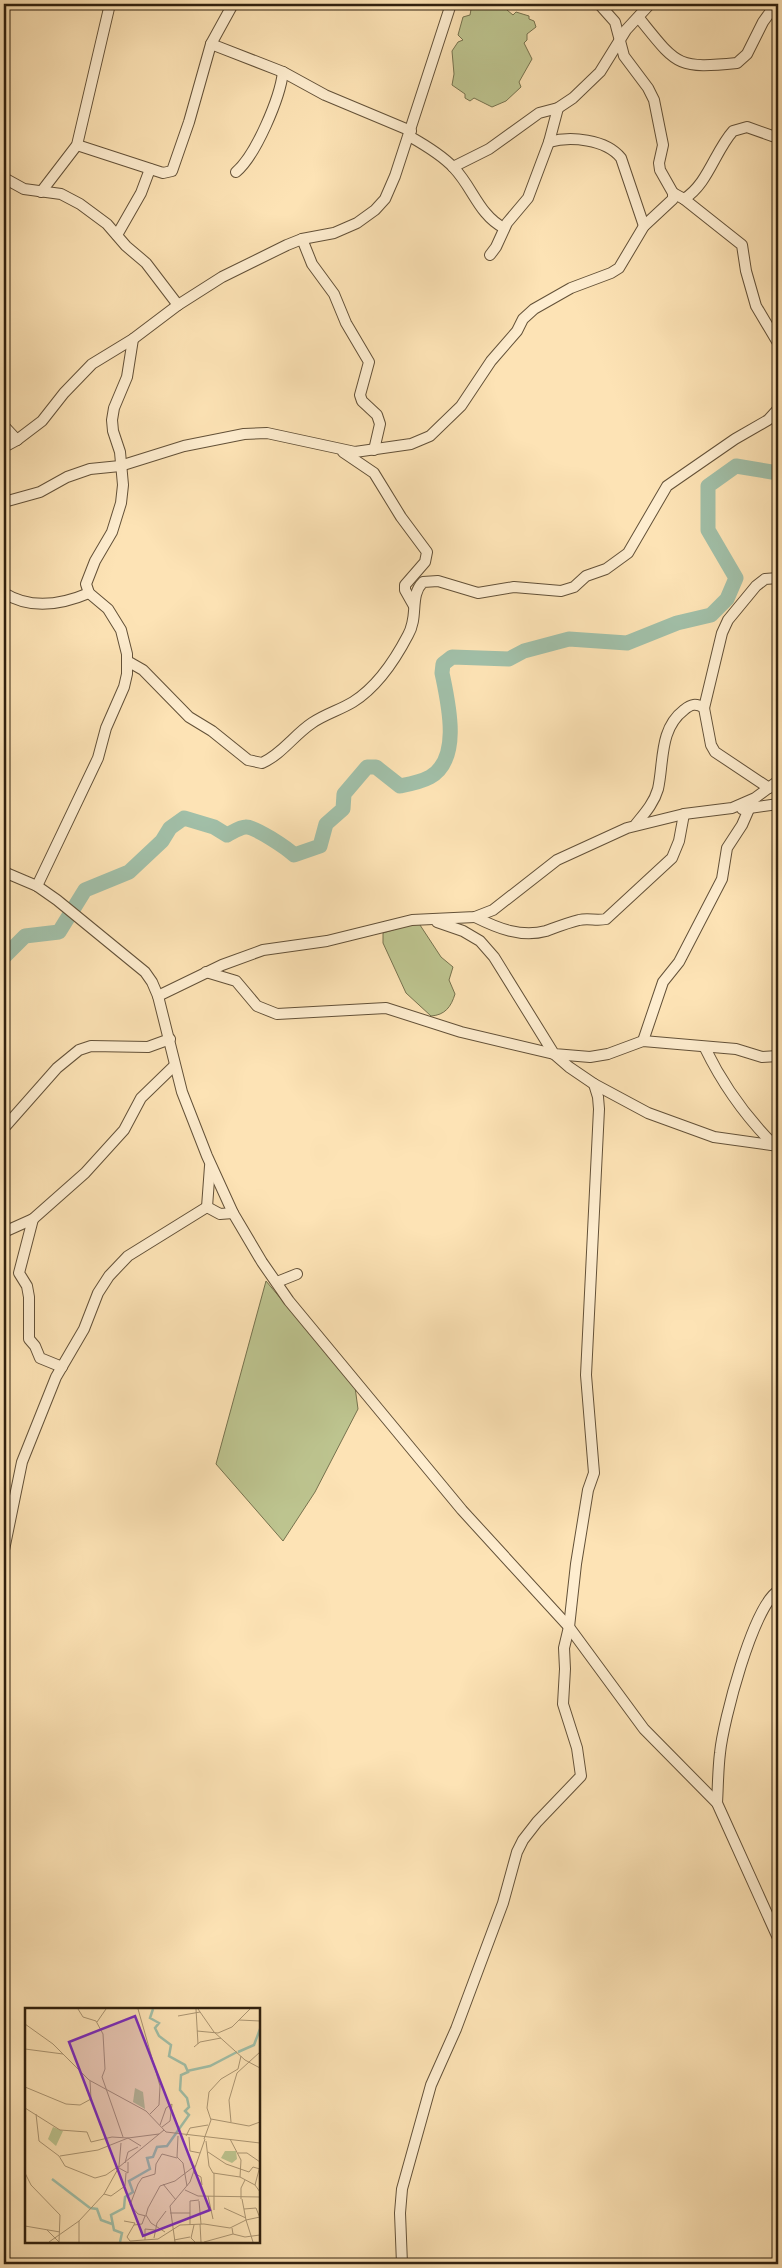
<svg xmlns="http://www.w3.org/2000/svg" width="782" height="2268" font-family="'EB Garamond',serif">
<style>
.green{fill:#bdc48f;stroke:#76724e}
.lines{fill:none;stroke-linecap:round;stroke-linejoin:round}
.river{stroke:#a1bfa8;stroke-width:15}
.minor-casing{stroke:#635138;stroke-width:12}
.minor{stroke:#feedcf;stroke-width:10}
.inset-river{fill:none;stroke:#a1bfa8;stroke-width:2.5}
.inset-road{fill:none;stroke:#ab9572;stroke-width:1}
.view{fill:#7b2cbf;fill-opacity:0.15;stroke:#7b2cbf;stroke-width:2.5}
.inset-edge{fill:none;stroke:#30200e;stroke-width:2.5}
</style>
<rect width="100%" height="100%" fill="#fde3b5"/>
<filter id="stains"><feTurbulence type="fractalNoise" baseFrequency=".004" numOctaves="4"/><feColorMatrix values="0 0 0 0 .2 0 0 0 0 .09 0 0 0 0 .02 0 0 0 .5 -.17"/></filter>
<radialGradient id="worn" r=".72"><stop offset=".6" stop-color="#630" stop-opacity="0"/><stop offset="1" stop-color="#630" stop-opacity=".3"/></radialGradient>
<g class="green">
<path d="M472,4h40l-5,6 6,5 3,-3 13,4v3l5,2 2,6 -9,7v6l-3,3 8,16 -13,23 2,5 -15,14 -14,6 -18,-9 -4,3 -5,-3v-4l-13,-9 2,-11 -2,-23 6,-9 5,-2 -5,-5 5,-18 7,-2z"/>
<path d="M418,922l23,35 12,10 -4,13 6,14c-4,13 -10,21 -24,22l-25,-23 -23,-50v-10z"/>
<path d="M266,1281l89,106 3,22 -43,83 -32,49 -67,-77z"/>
</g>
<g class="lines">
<path class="river" d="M4,957l21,-21 34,-4 26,-42 44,-18 33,-31 8,-13 14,-10 30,9 13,8c6,-3 13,-8 19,-8 8,-1 41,21 48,28l26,-9 6,-22 17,-15 1,-15 23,-27h9l24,19c10,-2 21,-4 30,-9 32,-18 18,-75 12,-104l1,-9 9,-7 57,2 15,-8 45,-12 58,4 50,-20 34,-8 16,-16 9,-21 -28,-48v-44l28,-20 42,7"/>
<defs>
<g id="minor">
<path d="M639,18c38,47 37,51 98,45l10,-9 16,-32 13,-18"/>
<path d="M211,44l72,28 42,23 86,36"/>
<path d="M409,136c16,9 33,19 45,32 19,20 25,47 50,60"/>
<path d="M549,142c21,-6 57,-3 72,16l23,68"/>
<path d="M77,145l86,28 9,-2 17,-49 22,-78 22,-40"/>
<path d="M453,167l36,-18 50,-36 19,-5 15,-10 27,-26 26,-42 24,-26"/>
<path d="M236,172c20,-17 44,-74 47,-100"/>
<path d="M4,178l20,11 37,5 19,10 27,20 19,22 20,17 32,42"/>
<path d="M41,192l36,-47 33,-141"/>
<path d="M673,193l11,6 58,46 4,26 10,35 22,37"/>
<path d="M684,199c24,-15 31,-48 49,-68l14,-4 31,11"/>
<path d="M117,235l24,-42 9,-24"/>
<path d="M302,239l10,25 22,30 12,29 23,39 -9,33 2,6 15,14 3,9 -6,26"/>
<path d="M490,255l6,-8 11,-24 21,-25 21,-56 9,-34"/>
<path d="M4,426l13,14"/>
<path d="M4,447l13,-7 25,-19 22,-28 28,-29 41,-25 45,-34 44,-28 65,-32 15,-6 32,-6 23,-10 18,-13 10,-11 10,-23 56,-172"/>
<path d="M343,452l31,21 27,44 26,35 -2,10 -20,23v5l9,16"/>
<path d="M4,502l36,-10 27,-15 23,-8 30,-3 64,-20 60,-12 23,-1 88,19 56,-8 19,-8 31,-30 30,-45 26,-30 6,-12 11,-10 37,-21 40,-15 8,-5 25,-42 29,-27v-6l-13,-23 -1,-7 4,-18 -9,-45 -6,-12 -24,-32 -9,-34 -16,-18"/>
<path d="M4,593c27,17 57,12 85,0"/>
<path d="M129,662l14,8 46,47 23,14 36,29 14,3c20,-9 32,-28 50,-40 13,-9 28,-13 41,-21 24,-15 42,-42 55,-67 11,-19 1,-39 15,-53l15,-1 40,12 36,-6 47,4 13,-4 12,-11 20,-7 22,-16 39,-67 68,-47 33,-19 10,-11"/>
<path d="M704,708l18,-75 6,-13 28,-34 9,-7 13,-1"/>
<path d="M742,809l36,-5"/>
<path d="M636,824c9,-11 18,-21 22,-35 6,-27 1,-60 26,-79 7,-6 12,-7 20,-2l7,37 4,7 54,36"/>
<path d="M4,872l33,14 20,14 88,72 7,10 6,14 24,96 25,64 26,57 29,49 27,39 173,209 107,117 75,102 73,74 61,135"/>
<path d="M37,886l61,-128 8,-30 18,-41 3,-13v-20l-6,-24 -13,-21 -19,-16 -3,-9 9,-23 17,-29 9,-29 2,-18 -3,-33 -7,-21 -1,-11 2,-12 13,-31 6,-38"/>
<path d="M475,917c22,11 46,21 71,14 11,-4 21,-8 33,-11 9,-2 18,1 27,-1l66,-61 7,-17 5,-27"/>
<path d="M437,922l26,9 17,10 14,16 60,97 36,3 18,-3 35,-13 93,8 26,8 16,-1"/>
<path d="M206,972l30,9 21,25 20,8 109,-6 75,24 93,22 15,13 25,17 54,29 66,24 64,9"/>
<path d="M158,996l64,-31 41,-15 64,-9 85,-21 63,-3 18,-7 64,-50 70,-32 57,-14 48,-6 23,-10 23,-17"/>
<path d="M643,1041l20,-59 16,-20 43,-83 5,-31 15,-23 7,-16"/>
<path d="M705,1048c17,35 41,69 69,97"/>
<path d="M4,1128l53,-60 22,-18 12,-4 57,1 22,-8"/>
<path d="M207,1207l3,-41"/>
<path d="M33,1219l-14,54 8,13 2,11v42l6,7 5,12 22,9"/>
<path d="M4,1232l29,-13 52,-46 39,-43 17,-32 33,-32"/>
<path d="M277,1282l20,-8"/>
<path d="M4,1550l18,-88 34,-85 28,-48 14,-36 11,-17 19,-20 79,-49 13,7 13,-1"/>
<path d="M717,1803c1,-17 1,-34 3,-50 3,-31 33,-147 58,-162"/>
<path d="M402,2264l-2,-51 2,-24 29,-104 25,-56 47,-126 14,-51 6,-12 14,-18 44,-46 -4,-28 -14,-44 2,-35 -1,-21 5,-21 7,-63 12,-74 6,-17 -8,-98 13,-266 -1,-12 -4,-13"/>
</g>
</defs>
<use href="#minor" class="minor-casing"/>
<use href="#minor" class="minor"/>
</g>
<g transform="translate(25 2008)">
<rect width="235" height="235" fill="#fde3b5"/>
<path d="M110,80l8,4 2,17 -12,-7zM28,119l10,4 -7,15 -8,-7zM200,143h11l1,8 -5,4 -11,-5z" fill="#bdc48f"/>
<path class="inset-river" d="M213,44l16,-7 6,-16M162,63l23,-5 27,-14M27,171l38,29M65,200l7,1 4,11 11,4M95,234l2,-9 -8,-3 -3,-15 13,-7 1,-11 8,-5 -4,-11 21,-12 -3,-11 6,-1 4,-10 10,-1 22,-31 -4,-4 4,-4 -2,-9 -7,-8 1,-15 7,-3 -3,-7 -16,-9 2,-11 -12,-9 -4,-8 4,-5 -9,-5 3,-9"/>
<path class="inset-road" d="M53,1l5,8 13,4 7,13 2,35 -3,8 21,60M113,1l22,77 -1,19 -9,9M171,1l2,35M173,1l16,23 31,28 15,8M153,8l22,-4M214,12l21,1M72,14l9,-13M0,16l28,20 36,36 57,31 20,21 94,11M172,23l21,2 14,-6 18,-18M169,39l6,-5 21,-4M0,41l38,5M0,79l41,17 14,1 11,-6 -1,-18M0,100l35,22 27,2 4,10 21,-5 16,1 31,-4M11,106l3,27 20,15 6,10 30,12 11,-3 13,-9M186,111l38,7 11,-4M206,114l-2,-22 8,-27 23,-21M135,117l6,-17 6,-4 -2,17 -8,6M153,128l-1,21 6,6 4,23M161,128l4,-8 18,-3M164,129l1,14 10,2M179,131l7,-19 -4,-12 2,-16 12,-13 17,-10 3,-13M205,131l11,21 -1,17M181,133l3,25 4,7 27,4 15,8 5,7M183,144l18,12 23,8 4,-5 7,2M213,145h9l13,9M35,148l38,-6 30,-12 13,8M100,155l3,-11 10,-5M94,158l2,-23M94,160l9,5v-11M0,165l6,12 29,30 -1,27M169,165l7,4 1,8M138,176l13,16M230,177l5,-19M160,182l13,6 62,1M79,186l7,2 14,-10 1,-13M183,188l5,23M216,191v-11l4,-8M174,193l2,23M199,200l22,10M219,201l12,-1 4,10M189,202v-37M145,205h20M121,208l-8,-2 -8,-9 8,-21 4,-6 13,-4 1,-10 6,-10 15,4M99,213l11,2 -8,14 3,4 28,-2 22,-14 24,-1 26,4 16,-8 -4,-21M175,216l1,18M109,217l8,-1 3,-8M165,217v-24l9,-1M169,217l-3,13 4,4M0,218l35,6M207,220l1,6 12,3 15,-2M22,222l12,12M140,224l-14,-9 -5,-8 2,-7 12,-22 15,-5 21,-16M129,230l3,-15 9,-12M120,232v-11l10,1M149,232l16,-3M24,234l30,-21 25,-27 15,-27 45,-37M54,234v-21M150,234l-5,-36 20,-24 15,-43M179,234l29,-8M228,234l-7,-22 14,-3"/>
<path class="view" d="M110,8l75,194 -67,26 -74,-194z"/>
<rect width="235" height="235" class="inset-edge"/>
</g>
<rect width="782" height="2268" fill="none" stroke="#fde3b5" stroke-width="20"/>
<rect x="5" y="5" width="772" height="2258" fill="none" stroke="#30200e" stroke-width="2.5"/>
<rect x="10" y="10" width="762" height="2248" fill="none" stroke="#30200e"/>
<rect width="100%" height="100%" filter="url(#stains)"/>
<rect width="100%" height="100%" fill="url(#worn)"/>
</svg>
